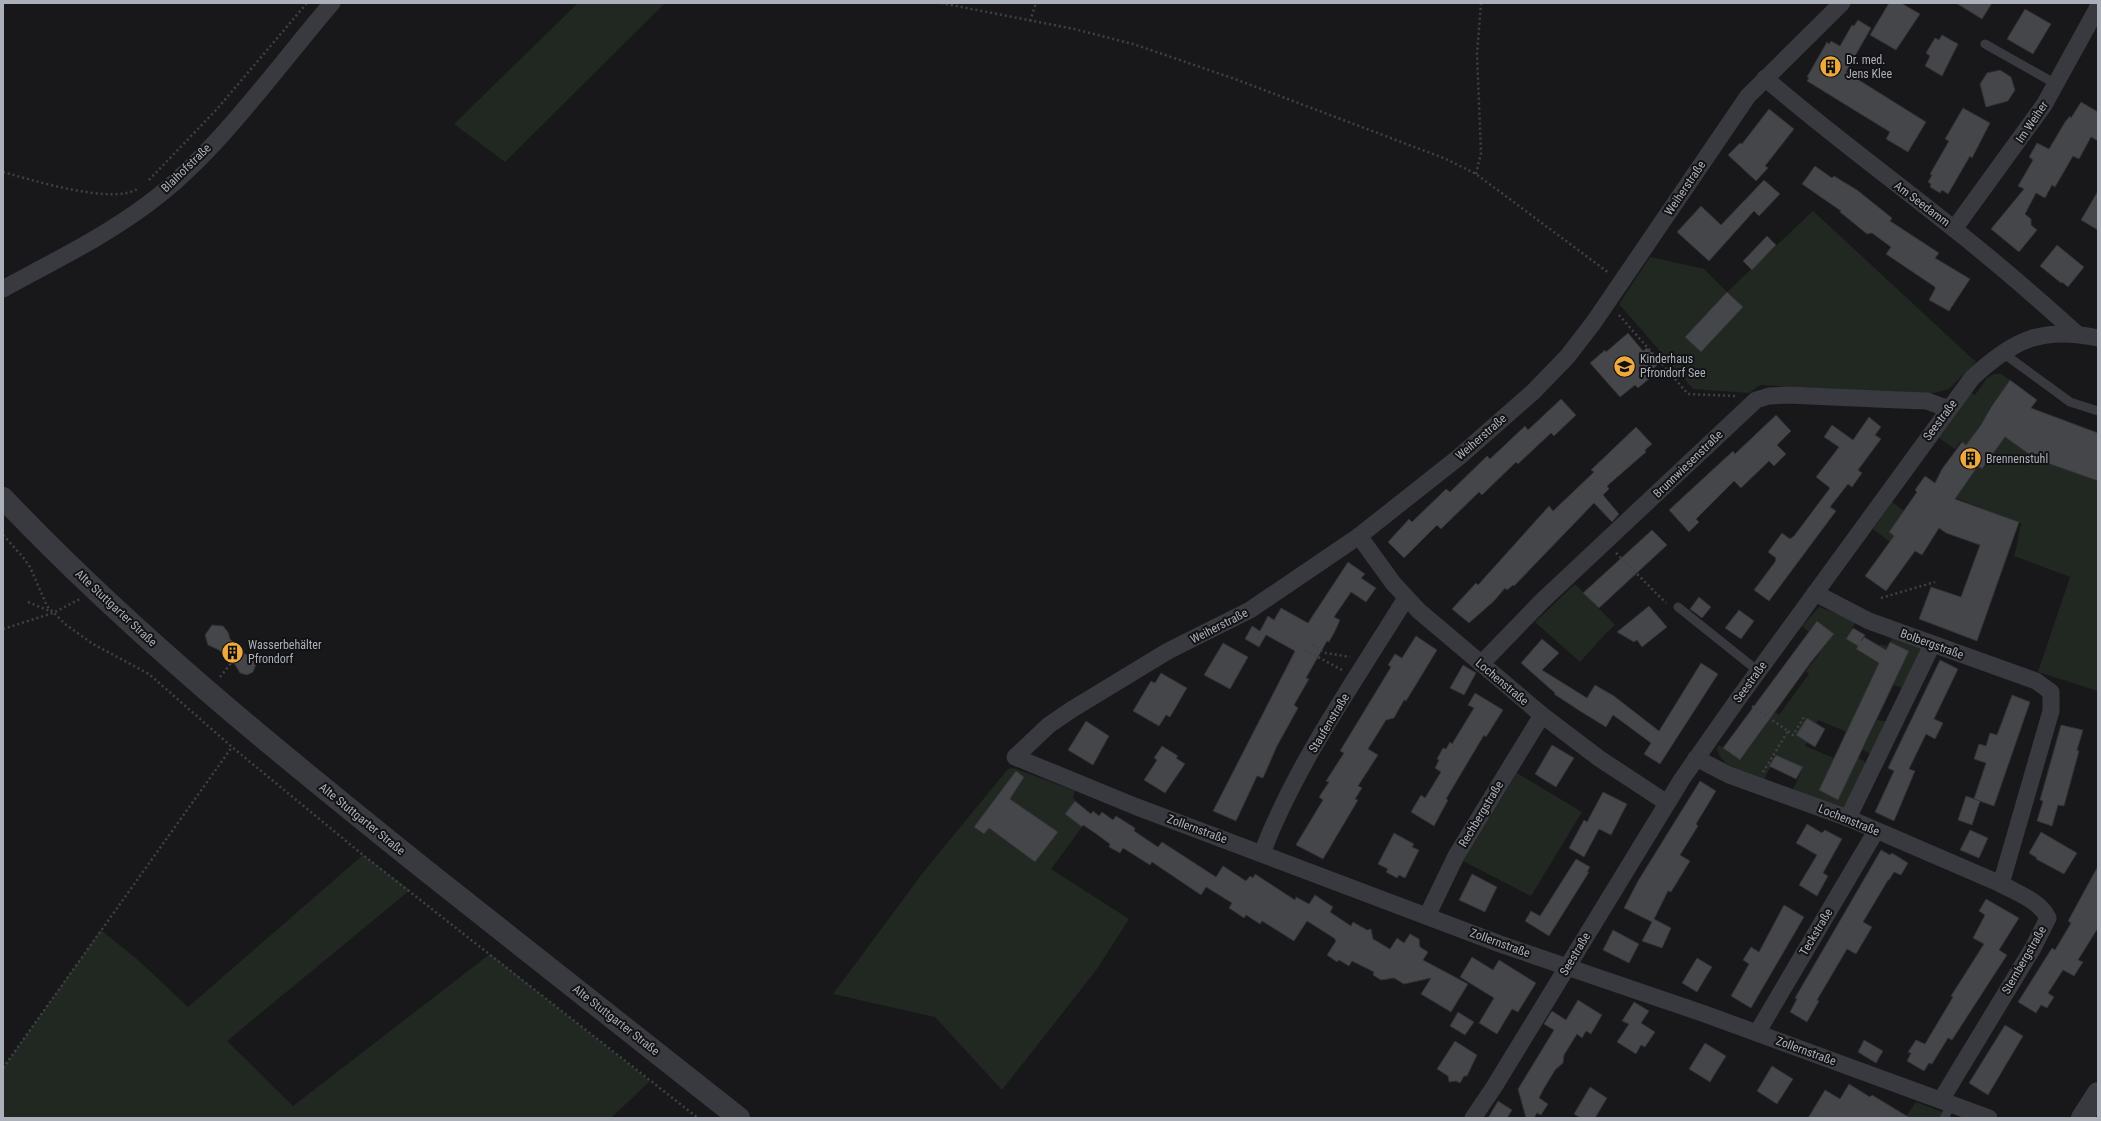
<svg xmlns="http://www.w3.org/2000/svg" width="2101" height="1121" font-family="'Roboto Condensed',sans-serif">
<style>
.green{fill:#202821}
.building{fill:#45464a;stroke:#323236}
.lines{fill:none;stroke-linecap:round;stroke-linejoin:round}
.path{stroke:#3f4146;stroke-width:2.5;stroke-dasharray:2 3;stroke-linecap:butt}
.service{stroke:#393a3f;stroke-width:9}
.minor{stroke:#393a3f;stroke-width:17}
.tertiary{stroke:#393a3f;stroke-width:22}
.labels{text-anchor:middle;dominant-baseline:central;stroke-width:4;stroke-linejoin:round;paint-order:stroke}
.poi-label{font-size:12px;fill:#abb0b9;stroke:#131315;text-anchor:start}
.street-label{font-size:12px;fill:#abb0b9;stroke:#131315}
</style>
<rect width="100%" height="100%" fill="#18181a"/>
<g class="green">
<path d="M578,3h87l-160,159 -51,-38z"/>
<path d="M1813,211l163,151 -27,27 -19,5 -170,-9 -11,8 -56,-4 -74,-85 31,-47 54,12 23,23z"/>
<path d="M1994,374h7l9,6 -22,30 3,2 -25,33 -5,-4 -6,8 -16,-11 32,-46 4,3 12,-17z"/>
<path d="M2005,437l31,22 62,22v210l-60,-19 32,-95 -56,-21c4,-11 4,-22 7,-33l-65,-25 22,-32 5,3z"/>
<path d="M1892,502l12,9 -15,21 5,4 -4,6 -17,-13z"/>
<path d="M1575,584l40,41 -9,8 -26,29 -45,-40z"/>
<path d="M1819,607l37,14 -10,18 12,7 -2,3 12,8 8,-13 12,2 -17,34 20,9 -9,21 -20,-10 -15,32 -29,-12 -13,26 29,12 5,-9 25,12 4,4 -20,45 -55,-20 10,-23 -27,-12 -12,25c-16,-7 -43,-12 -47,-31l2,-4 21,15 24,-32 -11,-8 12,-15 14,10 30,-41 -3,-3 28,-37 -16,-13 -9,11 -7,-6z"/>
<path d="M1894,634l29,14 -17,41 -13,-4 16,-34 -19,-9z"/>
<path d="M1877,720l14,2 -17,31h-5l-26,-12 1,-4 20,10z"/>
<path d="M1013,768l62,23 -2,5 2,5 -10,13 17,13 -31,42 78,50 -32,50 -95,121 -67,-73 -102,-23 92,-124 83,-101z"/>
<path d="M1517,773l65,39 -51,84 -68,-35z"/>
<path d="M363,855l47,35 -183,151 66,65 197,-152 160,127 -39,37h-608v-50l98,-138 37,30 50,47z"/>
<path d="M1916,1102l26,10 -4,6h-29l-3,-2z"/>
</g>
<g class="building">
<path d="M1889,3h12l19,11 -24,36 -26,-15z"/>
<path d="M1956,3h36l-10,16z"/>
<path d="M2025,9l26,15 -18,30 -26,-15z"/>
<path d="M1858,20l13,8 -25,44 80,50 -18,30 -22,-13 4,-7 -83,-51 2,-3 -2,-1 20,-35 2,2 2,-3 9,5 12,-21 2,1z"/>
<path d="M1942,35l16,9 -16,32 -17,-10 5,-10 -4,-3 9,-15 4,2z"/>
<path d="M2000,70l11,7 4,13 -7,11 -22,6 -6,-23 7,-11z"/>
<path d="M2081,102l17,10v29l-7,-4 -12,22 -6,-3 -18,31 -3,-2 -7,13 -9,-5 -11,21 6,5v6l6,5 -18,22 -28,-23 33,-40 -6,-3 15,-26 -4,-3 8,-14 12,6 16,-27 5,-6 1,2z"/>
<path d="M1963,108l27,15 -18,35 -2,-2 -22,38 -6,-4 -2,3 -10,-6 1,-3 -3,-2 4,-7 -2,-1 19,-33 -4,-2z"/>
<path d="M1769,109l25,20 -29,37 3,2 -12,13 -28,-26 12,-12 2,1z"/>
<path d="M1815,166l17,12 2,-2 23,14 35,28 -2,3 49,32 -4,5 35,21 -21,32 -20,-11 6,-11v-2l-49,-33 5,-7 -19,-14 -5,1 -27,-22 1,-1 -39,-27z"/>
<path d="M1764,180l16,14 -21,22 -5,-5 -45,50 -32,-29 24,-26 20,19z"/>
<path d="M2098,191v39l-17,-10z"/>
<path d="M1767,236l9,9 -24,25 -9,-9z"/>
<path d="M2057,245l27,22 -16,20 -6,-5 -1,1 -21,-17z"/>
<path d="M1727,292l16,15 -42,45 -16,-15z"/>
<path d="M1628,333l15,18 4,-3 13,14 -7,7 3,4 -18,15 -3,-3 -15,12 -30,-34 15,-13 1,2z"/>
<path d="M2010,380l27,20 -6,8 67,25v48l-62,-22 -31,-22 -23,32 -4,-3 -23,33 64,23 -42,119 -58,-22 12,-32 30,10 19,-52 -34,-12 -7,-5 -17,27 -7,-4 -29,40 -21,-15 29,-40 -5,-4 28,-40 -2,-2 10,-14 10,7 7,-14 20,-27 4,3 15,-20 10,-18z"/>
<path d="M1561,399l15,16 -22,21 -3,-3 -33,31 -2,-2 -34,33 -3,-3 -38,37 -4,-4 -33,33 -16,-16 21,-23 3,3 34,-33 4,3 37,-36 3,3 35,-33 3,4z"/>
<path d="M1776,415l15,16 -14,14 9,9 -12,12 -5,-5 -28,27 -7,-7 -38,38 3,3 -10,10 -20,-22 64,-59 2,3z"/>
<path d="M1869,417l12,10 -6,8 6,4 -23,31 4,3 -10,14 -4,-3 -18,23 6,4 -67,90 -15,-11 21,-28 1,-4 -8,-6 14,-19 8,6 4,-3 36,-48 -14,-11 23,-30 -15,-10 8,-12 21,15z"/>
<path d="M1636,427l16,17 -7,6 1,2 -39,34 2,3 -6,6 16,19 -7,8 -18,-19 -80,83 -1,-1 -6,5 -2,-2 -11,13 -25,22 -17,-14 24,-26 2,2 71,-79 4,5 41,-39 -3,-2z"/>
<path d="M1652,530l15,15 -68,63 -16,-15z"/>
<path d="M1348,562l17,12 -4,4 15,10 -10,14 -15,-10 -17,25 6,3 -5,11 -6,11 -2,-1 -21,37 3,1 -15,26 4,3 -21,38 -14,32 -6,-2 -21,45 -23,-10 82,-160 -29,-16 -7,12 -14,-8 7,-13 8,5 8,-15 6,4 7,-12 27,15z"/>
<path d="M1699,597l12,10 -9,11 -12,-9z"/>
<path d="M1649,606l18,21 -25,20 -5,-7 -3,2 -17,-10z"/>
<path d="M1739,610l15,11 -13,18 -16,-11z"/>
<path d="M1817,621l17,13 -23,28 -71,98 -17,-12z"/>
<path d="M212,625l11,1 5,6 2,7 15,15 8,3 3,7 -3,8 -6,3 -7,-2 -6,-10 -15,-13 -11,-5 -3,-10z"/>
<path d="M1853,628l12,7 -4,6 3,-4 22,13 4,-8 19,9 -71,149 -19,-10 60,-127 -23,-14 2,-3 -12,-7z"/>
<path d="M1416,636l21,14 -31,51 -2,-1 -10,18 -8,2 -18,29 10,6 -20,31 4,2 -7,11 3,1 -35,59 -27,-14 1,-2 26,-43 -4,-3 10,-15 -3,-1 18,-28 -4,-2 51,-84 -3,-2 7,-11 7,4z"/>
<path d="M1542,639l17,14 -17,17 45,28 8,-13 19,11 45,35 42,-68 17,11 -58,90 -16,-10 7,-11 -38,-28 -7,12 -26,-16 -26,-17 1,-1 -34,-30z"/>
<path d="M1223,643l25,14 -18,32 -26,-14z"/>
<path d="M1940,660l18,9 -24,50 9,4 -8,16 -9,-5 -17,35 6,2 -21,50 -19,-9 19,-41 -6,-3z"/>
<path d="M1463,665l13,8 -12,22 -14,-7z"/>
<path d="M1161,673l26,15 -17,29 -4,-2 -7,11 -26,-15 18,-30 4,2z"/>
<path d="M1475,693l28,17 -17,27 -2,-2 -38,64 2,1 -14,26 -23,-14 10,-17 4,3 16,-26 -6,-4 4,-8 -2,-1 6,-11 3,1 4,-7 2,2 22,-36 -6,-3z"/>
<path d="M2012,695l18,7 -36,104 -20,-7 12,-36 -12,-4 5,-15 7,2 4,-13 7,2z"/>
<path d="M1807,718l18,11 -10,18 -19,-12z"/>
<path d="M1086,721l23,15 -16,29 -25,-15z"/>
<path d="M2061,725l22,5 -6,20 2,1 -15,55 -6,-1 -6,21 -15,-5 6,-20 -3,-1z"/>
<path d="M1552,745l22,13 -18,29 -21,-13z"/>
<path d="M1162,746l16,10 -2,2 9,6 -20,29 -21,-13 13,-20 -3,-2z"/>
<path d="M1776,755l27,12 -7,12 -27,-13z"/>
<path d="M1016,771l8,6 -14,22 48,33 -23,30 -46,-34 -5,6 -10,-7z"/>
<path d="M1700,781l16,10 -20,33 2,2 -18,29 10,6 -19,31 -3,-1 -14,28 17,9 -9,20 -20,-7 10,-19 -28,-14 14,-27z"/>
<path d="M1603,792l24,12 -16,31 -12,-6 -15,28 -15,-9 15,-28 3,2z"/>
<path d="M1966,796l14,5 -8,24 -14,-5z"/>
<path d="M1075,801l16,13 2,-3 6,5 3,-4 11,8 3,-4 19,12 -1,3 24,16 4,-5 54,35 7,-11 23,15 4,-5 3,2 2,-4 40,26 1,-3 13,7 6,-9 18,12 -3,5 21,14 2,-4 14,8 4,-1 2,10 17,10 7,-11 7,5 6,-9 9,5 1,8 8,5 -5,8 45,24 -17,28 -30,-18 10,-16 -27,6 -10,-6 -13,2 -8,-5 1,-3 -22,-11 -3,5 -10,-6 -2,2 -10,-7 9,-14 -2,-3 -27,-17 -13,20 -32,-20 -2,3 -14,-9 -2,3 -15,-10 3,-5 -26,-16 -5,8 -49,-33 -2,3 -27,-17 -3,5 -11,-6 1,-3 -15,-11 -12,-8 -1,2 -17,-13z"/>
<path d="M1807,824l15,9 3,-3 17,9 -19,34 5,3 -11,20 -18,-11 18,-30 -21,-12z"/>
<path d="M1970,830l18,8 -9,20 -19,-8z"/>
<path d="M2041,832l36,21 -13,21 -28,-15 1,-1 -8,-5z"/>
<path d="M1394,833l20,11 -2,3 7,3 -14,28 -6,-3 -2,3 -11,-6 2,-3 -10,-5z"/>
<path d="M1881,850l9,5 2,-2 16,10 -7,12 -7,-3 -5,8h-1l-25,42 9,5 -16,27 -9,-5 -30,51 2,1 -12,21 -17,-10 7,-13 -2,-1z"/>
<path d="M1576,859l14,8 -3,5h2l-40,64 -24,-15 6,-10 9,5z"/>
<path d="M2098,866v62l-20,32 5,2 -9,14 -11,-6 -15,23 6,4 -7,11 -6,-3 -5,8 -18,-11 34,-54 3,2 16,-27 -3,-2z"/>
<path d="M1472,874l25,13 -12,25 -26,-12z"/>
<path d="M1986,899l33,19 -20,32 8,5 -55,85 -4,-2 -16,26 -3,-1 -5,8 -17,-10 4,-8 -3,-1 8,-12 9,4 28,-47 -2,-1 33,-52 -11,-6 12,-23 -6,-4z"/>
<path d="M1784,905l20,12 -53,91 -20,-12 18,-32 -6,-4 8,-13 8,5z"/>
<path d="M1613,930l26,14 -10,19 -26,-13z"/>
<path d="M1472,957l21,13 6,-10 37,23 -18,29 -6,-3 -15,25 -18,-11 15,-25 -34,-21z"/>
<path d="M1697,958l15,9 -15,25 -15,-9z"/>
<path d="M1578,1000l24,15 -11,19 -5,-3 -4,7 -5,-4 -13,21 -1,8 -8,7 -12,20 -4,8 9,6 -7,11 -4,-2 -3,5h-8l-8,-29 36,-59 -10,-6 8,-13 14,9z"/>
<path d="M1634,1002l15,9 -8,12 14,9 -10,15 -4,-2 -5,9 -19,-12 12,-18 -7,-3z"/>
<path d="M1458,1012l16,10 -9,13 -15,-9z"/>
<path d="M2005,1025l18,11 -35,59 -19,-12z"/>
<path d="M1864,1040l19,11 -7,12 -18,-11z"/>
<path d="M1455,1041l22,14 -10,21h-3l-4,7 -4,-2 -7,1 -1,-6 -11,-7z"/>
<path d="M1705,1043l21,13 -16,26 -21,-13z"/>
<path d="M1772,1066l21,13 -16,25 -20,-13z"/>
<path d="M1849,1084l21,13 2,-2 38,23h-102l17,-28 15,9z"/>
<path d="M1590,1087l17,11 -12,20h-14l-7,-4z"/>
<path d="M1498,1101l14,9 -5,8h-19z"/>
</g>
<g class="lines">
<g class="path">
<path d="M941,3l133,26 59,15 102,35 211,80 30,15 133,99"/>
<path d="M1030,21l6,-18"/>
<path d="M3,172c28,8 110,33 134,17"/>
<path d="M1476,174l5,-21 -4,-99 4,-51"/>
<path d="M149,180l68,-71 90,-106"/>
<path d="M1619,315l69,79 48,2"/>
<path d="M3,535l19,21 8,11 17,39 18,18 28,20 56,30 83,73 131,108 335,263"/>
<path d="M1616,553l50,50"/>
<path d="M1881,598l54,-16"/>
<path d="M28,602l24,10"/>
<path d="M3,629l50,-16 27,-14"/>
<path d="M1312,645l14,8 24,4"/>
<path d="M1305,650l37,20"/>
<path d="M220,677l12,-15"/>
<path d="M1752,706l36,25 -25,41"/>
<path d="M1788,731l5,4 11,-18"/>
<path d="M3,1068l229,-321"/>
</g>
<g class="service">
<path d="M1985,44l71,40"/>
<path d="M2003,353l67,49 28,9"/>
<path d="M1678,607l80,64"/>
<path d="M1944,1118l8,-14"/>
</g>
<g class="minor">
<path d="M1842,3l-94,93 -154,226 -27,35 -34,35 -74,65 -100,79 -109,74 -82,41 -97,59 -22,15 -34,32 122,50 363,137 202,69 287,105"/>
<path d="M1765,78c61,53 126,100 189,151 42,33 82,68 122,104"/>
<path d="M1954,229l90,-124 54,-98"/>
<path d="M3,289c49,-27 101,-52 146,-86 68,-50 127,-135 183,-200"/>
<path d="M1359,536l34,47 26,28 123,104 58,44 67,44"/>
<path d="M1815,593l54,28 167,60 15,11v19l-50,173c16,9 39,17 47,34l-15,30 -92,152"/>
<path d="M1481,664l61,-63 214,-201 13,-4 19,-1 111,5 28,1 22,8"/>
<path d="M1696,758l33,17 119,43 153,66"/>
<path d="M1848,818l84,-173"/>
<path d="M1262,853c35,-91 93,-172 144,-255"/>
<path d="M1427,916l29,-60 86,-141"/>
<path d="M1757,1033l119,-202"/>
<path d="M1473,1118l21,-31 188,-308 56,-80 234,-321c41,-38 69,-52 126,-40"/>
</g>
<g class="tertiary">
<path d="M3,498c129,136 275,254 421,371 105,83 210,166 315,249"/>
<path d="M2082,1118l16,-25"/>
</g>
</g>
<defs>
<symbol id="building-disc" viewBox="-11 -11 22 22"><circle r="9.5" fill="#eeaa3c" stroke="#131315"/><path d="M-4-6H4V6H1V3H-1V6H-4ZM-2.5-4.3h1.7v1.8h-1.7ZM.8-4.3h1.7v1.8H.8ZM-2.5-1h1.7V.8h-1.7ZM.8-1h1.7V.8H.8Z" fill="#111"/></symbol>
<symbol id="school-disc" viewBox="-11 -11 22 22"><circle r="9.5" fill="#eeaa3c" stroke="#131315"/><path d="M0-5L7-2L0 1L-7-2ZM-4 1L0 2.5L4 1V4Q0 6-4 4Z" fill="#111"/></symbol>
</defs>
<g fill-rule="evenodd">
<use href="#building-disc" x="1818" y="54" width="25" height="25"/>
<use href="#school-disc" x="1612" y="354" width="25" height="25"/>
<use href="#building-disc" x="1958" y="446" width="25" height="25"/>
<use href="#building-disc" x="220" y="640" width="25" height="25"/>
</g>
<g class="labels">
<g class="poi-label">
<text x="1846" y="60">Dr. med.<tspan x="1846" dy="14">Jens Klee</tspan></text>
<text x="1640" y="359">Kinderhaus<tspan x="1640" dy="14">Pfrondorf See</tspan></text>
<text x="1986" y="459">Brennenstuhl</text>
<text x="248" y="645">Wasserbehälter<tspan x="248" dy="14">Pfrondorf</tspan></text>
</g>
<g class="street-label">
<text transform="translate(2032 122) rotate(-56)">Im Weiher</text>
<text transform="translate(186 168) rotate(-44)">Blaihofstraße</text>
<text transform="translate(1685 188) rotate(-56)">Weiherstraße</text>
<text transform="translate(1922 204) rotate(37)">Am Seedamm</text>
<text transform="translate(1940 420) rotate(-53)">Seestraße</text>
<text transform="translate(1481 437) rotate(-41)">Weiherstraße</text>
<text transform="translate(1688 464) rotate(-44)">Brunnwiesenstraße</text>
<text transform="translate(116 608) rotate(43)">Alte Stuttgarter Straße</text>
<text transform="translate(1219 626) rotate(-27)">Weiherstraße</text>
<text transform="translate(1932 644) rotate(20)">Bolbergstraße</text>
<text transform="translate(1502 682) rotate(40)">Lochenstraße</text>
<text transform="translate(1750 682) rotate(-54)">Seestraße</text>
<text transform="translate(1329 723) rotate(-59)">Staufenstraße</text>
<text transform="translate(1481 814) rotate(-59)">Rechbergstraße</text>
<text transform="translate(362 819) rotate(39)">Alte Stuttgarter Straße</text>
<text transform="translate(1849 820) rotate(22)">Lochenstraße</text>
<text transform="translate(1197 829) rotate(20)">Zollernstraße</text>
<text transform="translate(1816 932) rotate(-59)">Teckstraße</text>
<text transform="translate(1500 943) rotate(20)">Zollernstraße</text>
<text transform="translate(1575 954) rotate(-59)">Seestraße</text>
<text transform="translate(2024 960) rotate(-60)">Sternbergstraße</text>
<text transform="translate(616 1020) rotate(38)">Alte Stuttgarter Straße</text>
<text transform="translate(1806 1051) rotate(20)">Zollernstraße</text>
</g>
</g>
<rect width="2101" height="1121" fill="none" stroke="#abb0b9" stroke-width="8"/>
</svg>
